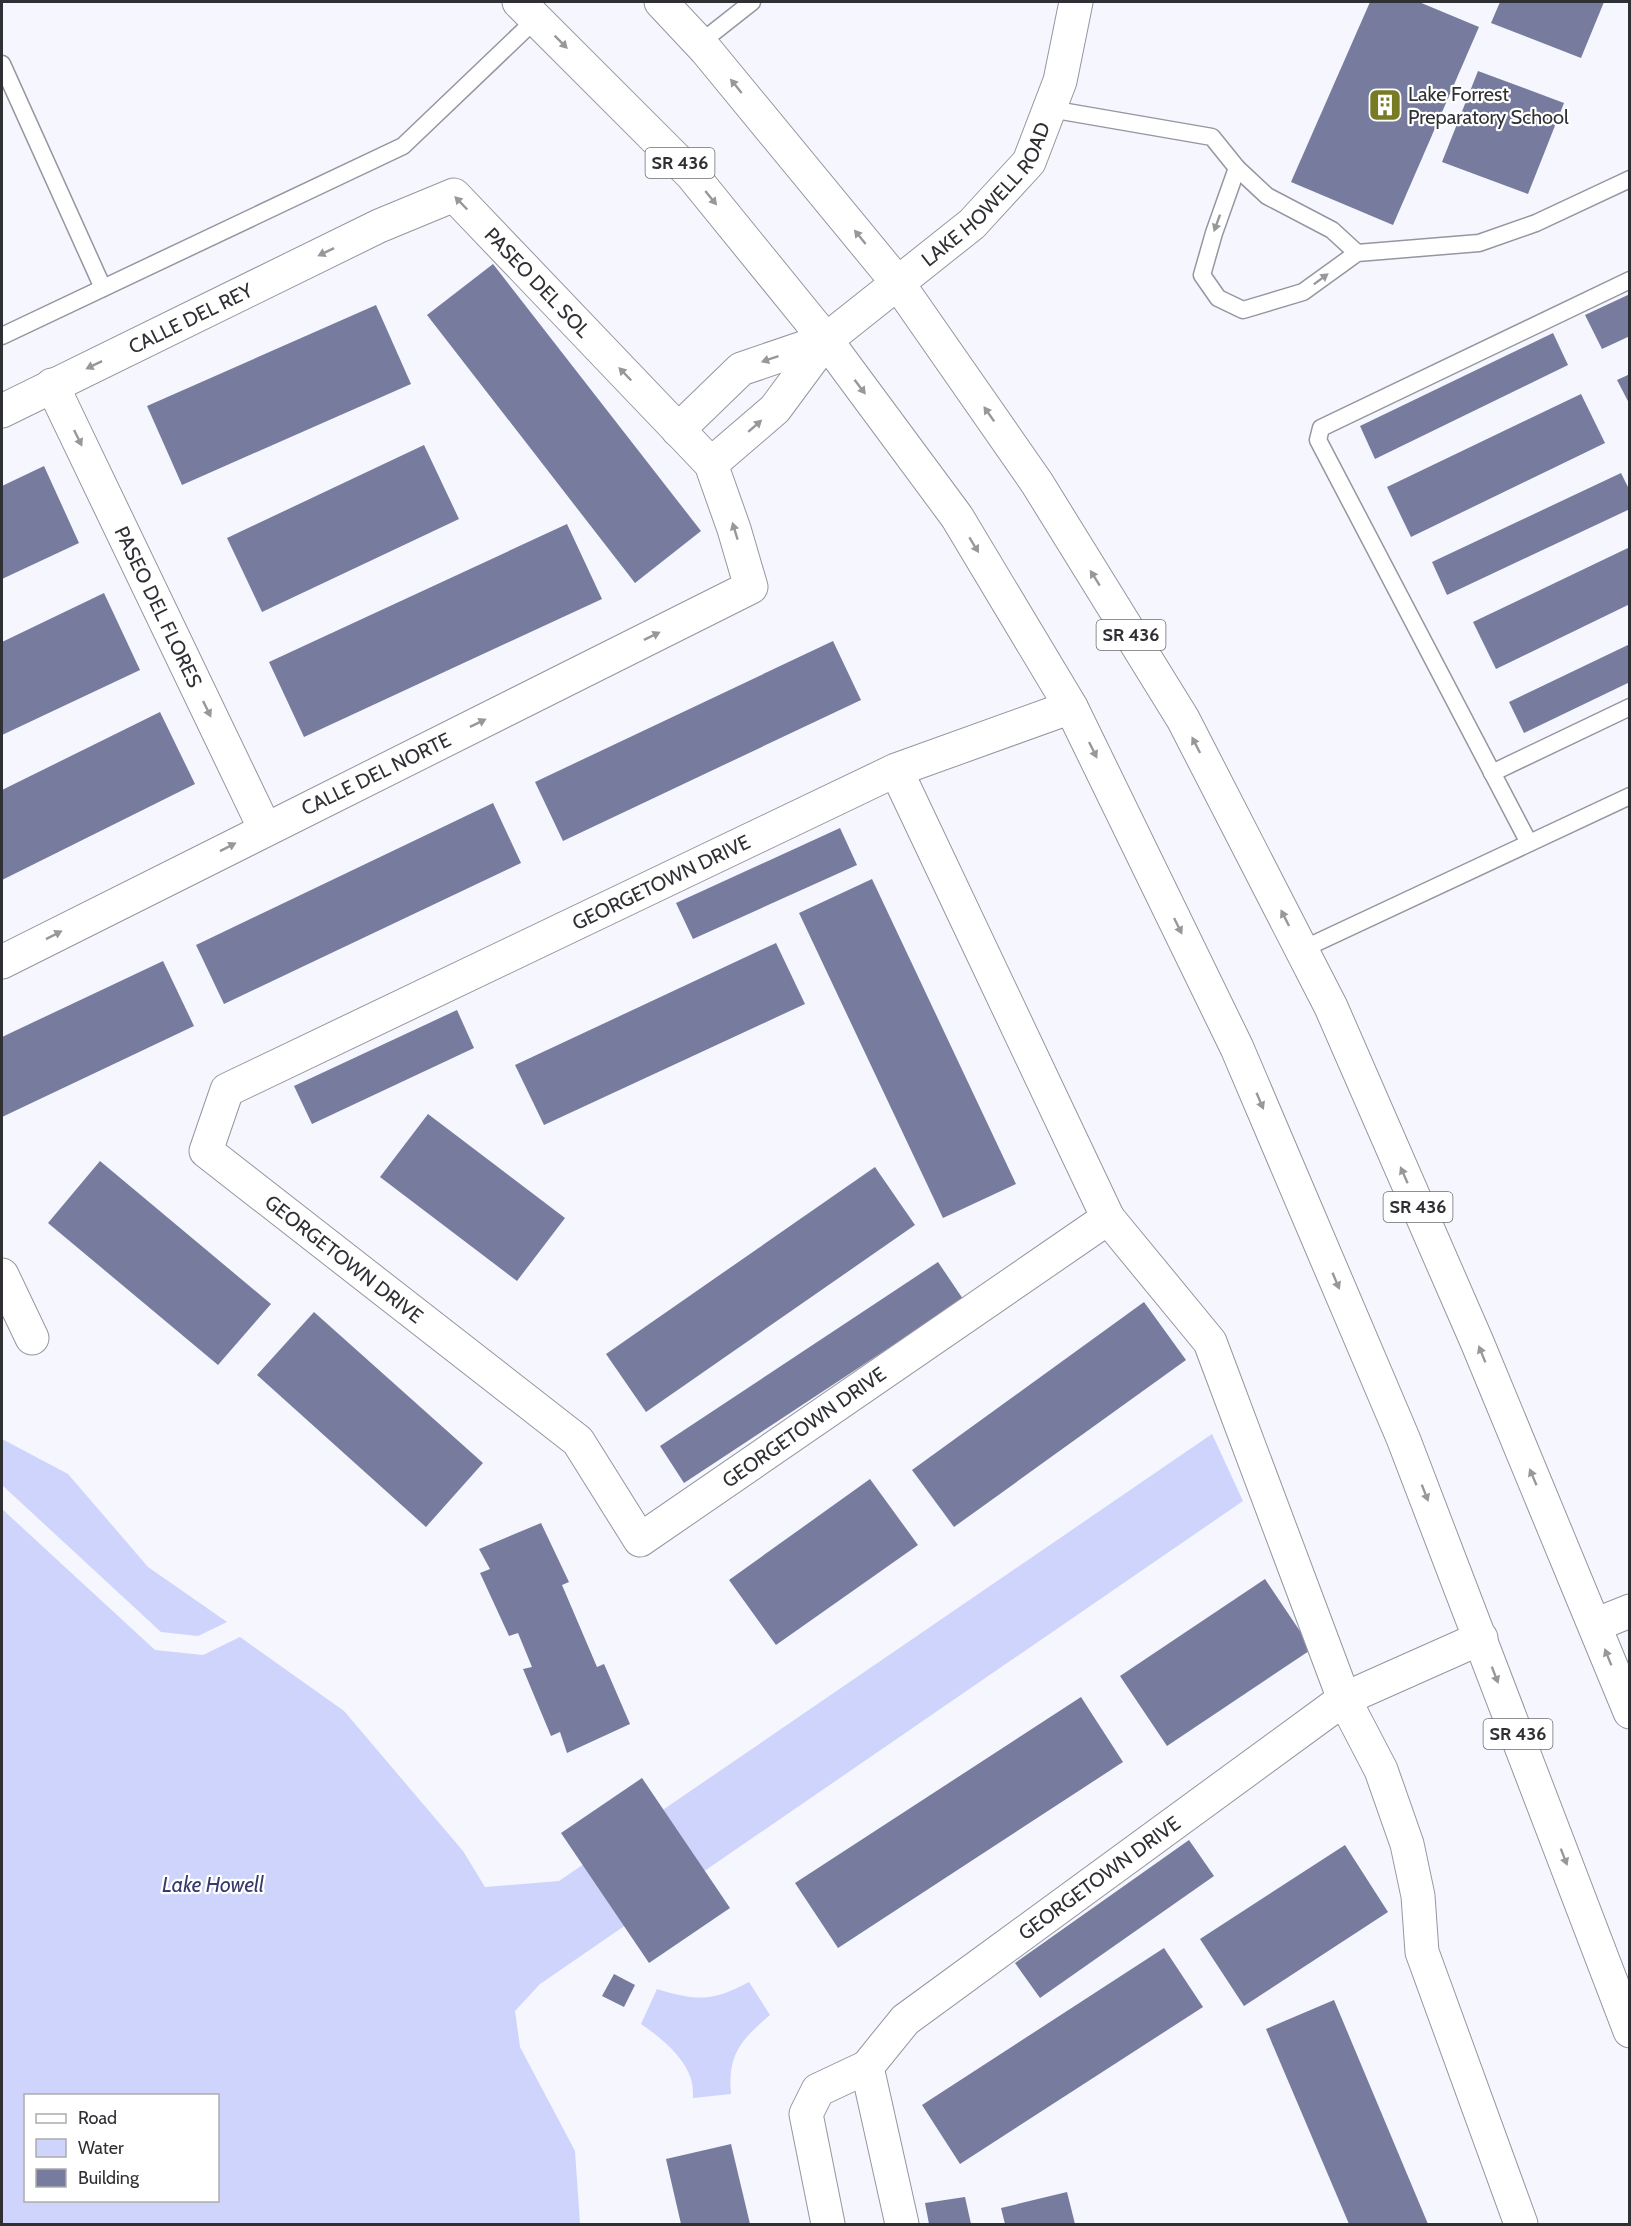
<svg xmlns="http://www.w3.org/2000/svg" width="1631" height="2226" font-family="Cabin,sans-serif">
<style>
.water{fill:#ced4fb;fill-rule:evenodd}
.building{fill:#777c9f}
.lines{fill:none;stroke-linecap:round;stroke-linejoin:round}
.lane-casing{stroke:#95969f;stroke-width:19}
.street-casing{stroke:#95969f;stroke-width:35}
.secondary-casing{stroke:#95969f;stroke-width:35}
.primary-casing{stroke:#95969f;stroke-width:35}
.lane{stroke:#fff;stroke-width:16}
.street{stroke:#fff;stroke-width:33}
.secondary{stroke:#fff;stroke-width:33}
.primary{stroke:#fff;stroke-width:33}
.oneway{fill:#979899}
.labels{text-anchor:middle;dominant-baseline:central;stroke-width:4.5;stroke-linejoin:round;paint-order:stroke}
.shield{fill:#fff;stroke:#6d6e70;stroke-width:1.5}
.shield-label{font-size:18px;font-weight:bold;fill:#2f3033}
.poi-label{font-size:20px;fill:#2f3033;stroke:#fff;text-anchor:start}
.street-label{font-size:20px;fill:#2f3033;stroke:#fff}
.water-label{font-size:21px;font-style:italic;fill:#373a6b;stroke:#fff}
</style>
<rect width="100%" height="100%" fill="#f5f6fe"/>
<g class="water">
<path d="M1212,1434l31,67 -703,483 -25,27 5,36 55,104 5,73h-578v-715l153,141 48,5 37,-18 104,74 119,140 22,36 74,-6zM26,2096h192v104h-192z"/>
<path d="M2,1439l66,35 80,93 79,55 -29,14 -37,-4 -159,-147z"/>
<path d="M749,1982l21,33c-28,24 -43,39 -39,79l-38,4c0,-6 0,-13 -2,-19 -7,-23 -31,-42 -50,-55l16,-35c39,12 55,13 92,-7z"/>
</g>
<g class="building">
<path d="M1370,2h49l60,25 -86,198 -102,-43z"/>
<path d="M1500,2h104l-23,56 -90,-35z"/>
<path d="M1478,71l86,32 -36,91 -86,-32z"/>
<path d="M493,264l208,267 -66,52 -208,-268z"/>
<path d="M1630,294v42l-28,13 -17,-34z"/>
<path d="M376,305l35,79 -229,101 -35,-79z"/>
<path d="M1553,333l15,32 -193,94 -15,-33z"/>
<path d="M1630,374v31l-13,-25z"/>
<path d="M1581,394l24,49 -194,94 -24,-50z"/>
<path d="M424,445l35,74 -197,93 -35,-74z"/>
<path d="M44,466l35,77 -77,36v-93z"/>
<path d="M1621,473l9,18v18l-183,86 -15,-33z"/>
<path d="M567,524l35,75 -298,138 -35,-75z"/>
<path d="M1630,547v57l-134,65 -23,-47z"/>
<path d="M104,593l36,77 -138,65v-93z"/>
<path d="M833,641l28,59 -298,141 -28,-59z"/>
<path d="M1630,644v38l-106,51 -15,-31z"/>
<path d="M160,712l35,72 -193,96v-90z"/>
<path d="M493,803l28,60 -297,141 -28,-59z"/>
<path d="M840,828l17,37 -164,74 -17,-36z"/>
<path d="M872,879l144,305 -73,34 -144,-305z"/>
<path d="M776,943l29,61 -261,121 -29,-60z"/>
<path d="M163,961l31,65 -192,91v-80z"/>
<path d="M457,1010l17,38 -162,76 -18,-38z"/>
<path d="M428,1114l137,104 -48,63 -137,-104z"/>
<path d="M100,1161l171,143 -53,61 -170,-142z"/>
<path d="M875,1167l40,58 -269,187 -40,-58z"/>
<path d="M938,1262l25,37 -279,184 -24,-37z"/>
<path d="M1144,1302l42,58 -232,167 -42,-57z"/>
<path d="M314,1312l169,151 -57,64 -169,-152z"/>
<path d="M870,1479l48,66 -142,100 -47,-65z"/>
<path d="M541,1523l28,59 -7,3 35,82 7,-3 26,60 -63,29 -7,-21 -9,4 -28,-67 9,-2 -14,-34 -9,3 -29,-63 10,-4 -11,-20z"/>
<path d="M1265,1579l47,70 -145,97 -47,-70z"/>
<path d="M1081,1697l42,65 -285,186 -43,-65z"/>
<path d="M642,1778l88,130 -81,55 -88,-130z"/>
<path d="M1189,1840l25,36 -174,122 -25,-35z"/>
<path d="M1345,1845l43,67 -144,94 -44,-67z"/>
<path d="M1164,1948l39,59 -243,157 -38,-59z"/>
<path d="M614,1974l21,11 -11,22 -22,-11z"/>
<path d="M1334,2000l94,224h-79l-83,-195z"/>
<path d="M731,2144l19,80h-69l-15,-65z"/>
<path d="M1067,2192l8,32h-70l-4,-16z"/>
<path d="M965,2197l6,27h-42l-4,-21z"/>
</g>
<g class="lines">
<defs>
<g id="lane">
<path d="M700,43l52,-41"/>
<path d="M2,64l101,224"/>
<path d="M1050,109l162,28 25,31 30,28 65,34 25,23"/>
<path d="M1237,168l-23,65 -12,42 16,23 25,12 60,-18 54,-39 122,-10 57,-20 94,-44"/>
<path d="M2,336l401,-190 134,-128"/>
<path d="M1492,773l138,-66"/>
<path d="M1529,843l-211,-403 3,-12 309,-148"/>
<path d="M1301,950l329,-154"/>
</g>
<g id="street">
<path id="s1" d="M52,385l213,444"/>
<path id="s2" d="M2,411l377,-185 75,-31 257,269 23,65 17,58 -749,375"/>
<path d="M678,430l63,-61 85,-29"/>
<path d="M711,464l64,-55 51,-69"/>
<path id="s3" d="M896,770l212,448 -468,322 -62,-99 -372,-290 21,-61 669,-320 175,-63"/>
<path d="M1108,1218l102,124 134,357 37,71 26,74 11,52 4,56 99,272"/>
<path d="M2,1275l30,63"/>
<path d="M1595,1625l35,-14"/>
<path d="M828,2224l-22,-110 12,-24 49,-23"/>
<path id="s4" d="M902,2224l-35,-157 38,-47 439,-321 137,-61"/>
</g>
<g id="secondary">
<path id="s5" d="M826,340l146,-116 57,-62 31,-81 16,-79"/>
</g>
<g id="primary">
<path d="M519,2l173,173 134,165 131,177 114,190 166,341 166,390 227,593"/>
<path d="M661,2l45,48 191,232 140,201 146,236 148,288 146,335 153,370"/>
</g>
</defs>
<use href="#lane" class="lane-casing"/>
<use href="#street" class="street-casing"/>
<use href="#secondary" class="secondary-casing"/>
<use href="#primary" class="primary-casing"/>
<use href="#lane" class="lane"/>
<use href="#street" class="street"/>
<use href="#secondary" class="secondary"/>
<use href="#primary" class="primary"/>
</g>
<defs><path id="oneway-solid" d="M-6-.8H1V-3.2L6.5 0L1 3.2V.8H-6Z" transform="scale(1.5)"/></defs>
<g class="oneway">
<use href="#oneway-solid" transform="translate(561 42) rotate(45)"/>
<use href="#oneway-solid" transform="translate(736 86) rotate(-129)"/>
<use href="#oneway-solid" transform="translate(711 198) rotate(51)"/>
<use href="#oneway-solid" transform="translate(461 203) rotate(-134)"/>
<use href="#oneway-solid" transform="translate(1217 223) rotate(110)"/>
<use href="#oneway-solid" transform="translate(860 237) rotate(-129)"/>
<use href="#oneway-solid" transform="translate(326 252) rotate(154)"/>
<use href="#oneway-solid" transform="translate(1321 279) rotate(-37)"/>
<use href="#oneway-solid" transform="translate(770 359) rotate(161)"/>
<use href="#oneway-solid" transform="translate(94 365) rotate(154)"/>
<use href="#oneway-solid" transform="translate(625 374) rotate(-134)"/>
<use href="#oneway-solid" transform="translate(860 387) rotate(53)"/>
<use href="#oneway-solid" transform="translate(989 414) rotate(-125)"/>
<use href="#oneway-solid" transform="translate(755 426) rotate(-41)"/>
<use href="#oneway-solid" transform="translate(78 438) rotate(64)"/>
<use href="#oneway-solid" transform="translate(735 531) rotate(-107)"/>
<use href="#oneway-solid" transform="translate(974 545) rotate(59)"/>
<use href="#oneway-solid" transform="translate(1095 578) rotate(-122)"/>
<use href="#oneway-solid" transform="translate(652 636) rotate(-26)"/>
<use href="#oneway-solid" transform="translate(207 709) rotate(64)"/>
<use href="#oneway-solid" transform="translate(478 723) rotate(-26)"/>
<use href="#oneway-solid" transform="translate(1196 745) rotate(-117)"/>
<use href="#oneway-solid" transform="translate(1093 750) rotate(64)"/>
<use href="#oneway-solid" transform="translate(228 847) rotate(-27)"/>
<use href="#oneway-solid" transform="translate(1285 918) rotate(-117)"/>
<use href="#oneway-solid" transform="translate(1178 926) rotate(64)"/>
<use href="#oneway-solid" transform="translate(54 935) rotate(-27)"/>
<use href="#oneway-solid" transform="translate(1260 1101) rotate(67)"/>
<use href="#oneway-solid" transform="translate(1404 1175) rotate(-114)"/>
<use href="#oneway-solid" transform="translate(1336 1281) rotate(67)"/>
<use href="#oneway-solid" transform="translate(1482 1354) rotate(-112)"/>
<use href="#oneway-solid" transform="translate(1533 1477) rotate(-113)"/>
<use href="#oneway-solid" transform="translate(1425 1493) rotate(69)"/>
<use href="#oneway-solid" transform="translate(1608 1657) rotate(-112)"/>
<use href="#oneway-solid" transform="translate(1495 1675) rotate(69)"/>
<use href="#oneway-solid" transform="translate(1564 1857) rotate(69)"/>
</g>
<defs>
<symbol id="building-square" viewBox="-11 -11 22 22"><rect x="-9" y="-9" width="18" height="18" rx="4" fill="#777b24" stroke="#fff"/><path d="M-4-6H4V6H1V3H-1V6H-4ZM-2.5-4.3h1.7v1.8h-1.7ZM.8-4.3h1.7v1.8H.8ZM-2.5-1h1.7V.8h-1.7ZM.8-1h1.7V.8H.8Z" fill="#fff"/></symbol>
</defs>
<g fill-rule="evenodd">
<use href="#building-square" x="1366" y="86" width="38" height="38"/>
</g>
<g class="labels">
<g class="shield">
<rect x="645.5" y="148" width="69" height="30" rx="4.5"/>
<rect x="1096.5" y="620" width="69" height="30" rx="4.5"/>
<rect x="1383.5" y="1192" width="69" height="30" rx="4.5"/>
<rect x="1483.5" y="1719" width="69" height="30" rx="4.5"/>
</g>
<g class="shield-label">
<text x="680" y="163">SR 436</text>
<text x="1131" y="635">SR 436</text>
<text x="1418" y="1207">SR 436</text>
<text x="1518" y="1734">SR 436</text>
</g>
<g class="poi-label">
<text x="1408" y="94">Lake Forrest<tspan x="1408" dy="23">Preparatory School</tspan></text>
</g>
<g class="street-label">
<text stroke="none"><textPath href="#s5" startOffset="219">LAKE HOWELL ROAD</textPath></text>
<text stroke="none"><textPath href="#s2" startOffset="622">PASEO DEL SOL</textPath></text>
<text stroke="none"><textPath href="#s2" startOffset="210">CALLE DEL REY</textPath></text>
<text stroke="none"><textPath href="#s1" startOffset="246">PASEO DEL FLORES</textPath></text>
<text transform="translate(376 774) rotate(-26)">CALLE DEL NORTE</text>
<text stroke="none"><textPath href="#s3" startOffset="2198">GEORGETOWN DRIVE</textPath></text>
<text transform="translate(344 1259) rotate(38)">GEORGETOWN DRIVE</text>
<text transform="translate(804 1427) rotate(-35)">GEORGETOWN DRIVE</text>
<text stroke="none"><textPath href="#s4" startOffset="462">GEORGETOWN DRIVE</textPath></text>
</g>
<g class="water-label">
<text x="213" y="1884">Lake Howell</text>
</g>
</g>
<rect width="1631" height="2226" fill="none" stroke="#2f3033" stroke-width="6"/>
<rect x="24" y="2094" width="195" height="108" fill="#ffffff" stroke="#acacad" stroke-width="1.5"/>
<rect x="36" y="2114" width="30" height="9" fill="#ffffff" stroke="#acacad" stroke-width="1.5"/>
<text x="78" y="2124" font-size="18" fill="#2f3033">Road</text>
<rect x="36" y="2139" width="30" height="18" fill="#ced4fb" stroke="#acacad" stroke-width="1.5"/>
<text x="78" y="2154" font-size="18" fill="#2f3033">Water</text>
<rect x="36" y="2169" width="30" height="18" fill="#777c9f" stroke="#acacad" stroke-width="1.5"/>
<text x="78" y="2184" font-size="18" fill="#2f3033">Building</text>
</svg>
